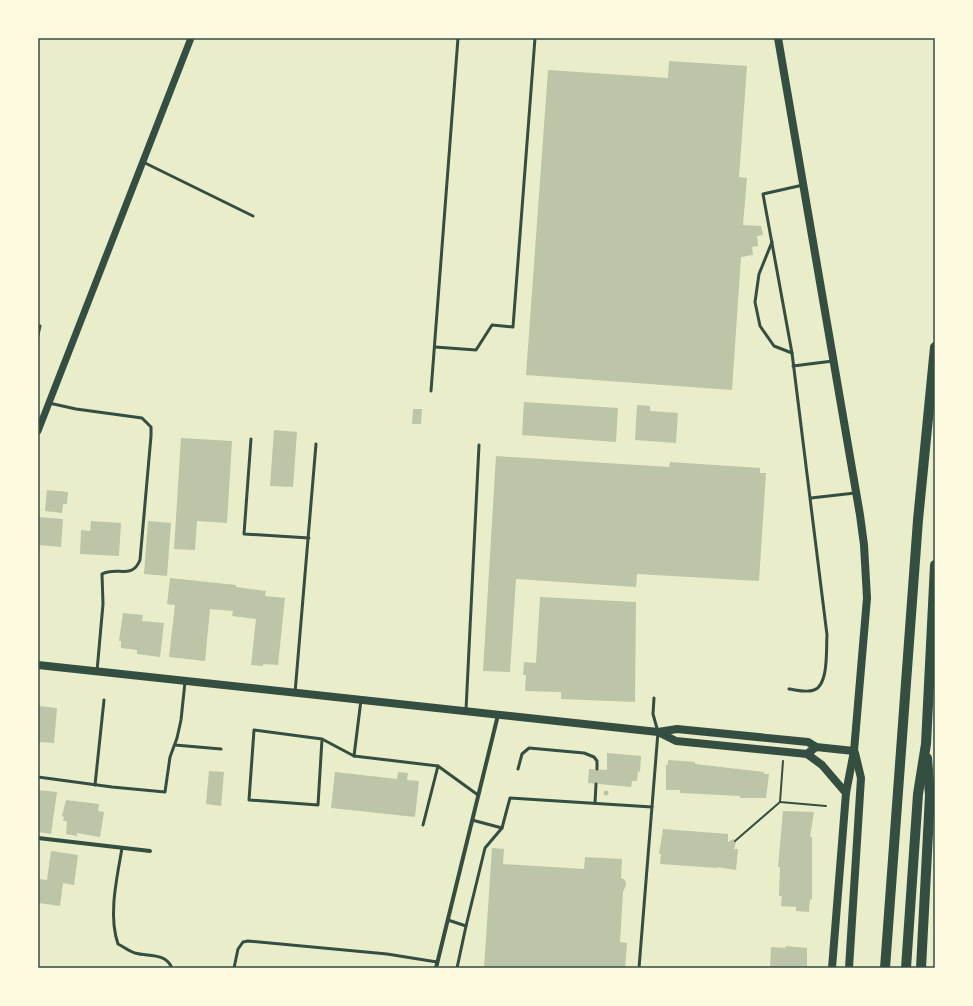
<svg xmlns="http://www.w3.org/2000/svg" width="973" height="1006" font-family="Rubik,sans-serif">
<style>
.building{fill:#bcc5a7}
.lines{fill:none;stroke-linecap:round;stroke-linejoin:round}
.path{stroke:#344e41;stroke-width:2}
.service{stroke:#344e41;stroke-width:3}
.minor{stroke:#344e41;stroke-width:4}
.tertiary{stroke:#344e41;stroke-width:7}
.secondary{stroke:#344e41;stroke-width:8}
.motorway{stroke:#344e41;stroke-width:10}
.neatline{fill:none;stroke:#344e41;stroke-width:1.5}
</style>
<rect width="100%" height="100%" fill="#e9edc9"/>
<g class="building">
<path d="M669,61l78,5 -8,111 8,1 -4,47 18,1 2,9 -6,1 1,10 -6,1 1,8 -12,2 -9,133 -206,-15 22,-305 120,8z"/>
<path d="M524,402l94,6 -2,34 -94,-7z"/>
<path d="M637,405l13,1v5l28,2 -2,30 -41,-3z"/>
<path d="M413,409h9l-1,15h-9z"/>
<path d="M274,430l23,2 -4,55 -23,-1z"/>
<path d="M181,438l51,3 -5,82 -30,-2 -2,29 -21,-1z"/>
<path d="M496,456l173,11 1,-5 90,6v5h6l-7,108 -122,-7 -1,13 -120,-8 -6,93 -27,-1z"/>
<path d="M47,490l21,2 -1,12h-4l-1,9 -17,-2z"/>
<path d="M38,517l25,2 -2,28 -23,-2z"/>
<path d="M91,521l30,2 -2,33 -39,-2 1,-24 9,1z"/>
<path d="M148,521l23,2 -4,53 -23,-2z"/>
<path d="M170,578l66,7v2l30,4 -1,5 20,2 -7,67 -15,-1v2l-12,-1 5,-46 -24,-3 1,-5 -23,-2 -5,52 -36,-4 6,-52 -8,-1z"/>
<path d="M540,597l96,5 -1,100 -74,-3v-7l-36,-1 1,-16h-3l1,-13 12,1z"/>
<path d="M123,613l20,2 -1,6 22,2 -4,34 -23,-3v-4l-16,-2v-7h-2z"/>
<path d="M39,706l18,2 -3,35 -16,-1z"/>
<path d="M607,753l34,3 -1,16 -2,-1 -1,10h-5l-1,6 -43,-4 1,-14 18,1z"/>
<path d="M668,760l27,2v2l69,8v2h5l-3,24h-26v-2l-60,-3v-3h-14v-25h2z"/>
<path d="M209,771l15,1 -3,34 -15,-2z"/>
<path d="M335,772l62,7 1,-7 10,1 -1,7 12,1 -4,36 -84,-9z"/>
<path d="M38,790l19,2 -6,42 -13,-2z"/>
<circle cx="606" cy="793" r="2.5"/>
<path d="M66,800l33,4 -1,7 6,1 -4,25 -23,-4v3l-11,-2 1,-13h-4l1,-4 -2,-1z"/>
<path d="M783,811l31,1 -4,25h2v63l-2,-1 -1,13 -13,-1v-4l-15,-1 1,-10h-3l1,-29h-2z"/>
<path d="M663,829l65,5v8l5,-3 3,3 -2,7h4l-2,21 -19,-3v1l-57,-4 1,-10h-2z"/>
<path d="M492,848l12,1 -1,15 81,5 1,-12 37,2 -1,19 4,2 1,5 -3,7 -3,50 7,1 -2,25h-141z"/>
<path d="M51,851l27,4 -4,30 -11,-2 -3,23 -22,-3v-24l9,1z"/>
<path d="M786,946l21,2v20h-37l1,-21 14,1z"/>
</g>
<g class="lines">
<g class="path">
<path d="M783,761l-3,41 46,4"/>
<path d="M735,841l45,-39"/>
</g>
<g class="service">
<path d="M143,162l110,54"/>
<path d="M772,242l-13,32 -4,28 5,24 14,20 18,7"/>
<path d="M38,335l2,-9"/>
<path d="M435,347l41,3 16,-25 21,2 22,-289"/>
<path d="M793,366l40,-5"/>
<path d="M431,391l27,-353"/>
<path d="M49,403l27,6 66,9 9,9v9l-11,124c-8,20 -23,6 -38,14l1,30 -6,67"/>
<path d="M251,439l-7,95 65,4"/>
<path d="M811,498l44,-5"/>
<path d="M789,689c8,1 17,4 25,1 15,-5 12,-42 13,-55l-35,-282 -29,-159 40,-9"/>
<path d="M295,693l21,-249"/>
<path d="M361,700l-7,56 84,10 40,29"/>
<path d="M466,710l13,-265"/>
<path d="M322,739l-4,66 -69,-5 5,-70 68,9 32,17"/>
<path d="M175,745l46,4"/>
<path d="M518,769l4,-15 7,-6 55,5 10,4 3,4v8"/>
<path d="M38,777l74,10 53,5 5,-35 7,-19 4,-18 4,-38"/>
<path d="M95,785l9,-85"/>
<path d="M595,803l1,-19"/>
<path d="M472,820l30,8"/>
<path d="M423,825l15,-59"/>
<path d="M122,848c-5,30 -14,67 -4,96 6,3 11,7 17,9 13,4 30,-1 37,15"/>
<path d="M448,920l18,6 19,-78 17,-20 8,-30 142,9"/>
<path d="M234,968l4,-19 5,-7 5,-1 139,13 50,8"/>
<path d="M457,968l9,-42"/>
<path d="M639,968l19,-236 -5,-18 1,-16"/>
</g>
<g class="minor">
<path d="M38,838l112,13"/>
<path d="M436,968l62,-253"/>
</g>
<path class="tertiary" d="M38,431l153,-393"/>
<g class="secondary">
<path d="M778,38l82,477 4,30 3,53 -13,153 -8,42 -14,175"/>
<path d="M38,665l620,67 19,-3 131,13 8,5 38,4"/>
<path d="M658,732l18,9 131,13 9,-7"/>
<path d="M807,754l15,11 24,28"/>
<path d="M849,968l12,-190 -6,-25"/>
</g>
<g class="motorway">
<path d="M885,968l33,-448 17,-173"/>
<path d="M906,968l12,-174 8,-50 9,-179"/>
<path d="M921,968l9,-173 -3,-37"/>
</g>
</g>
<rect width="973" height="1006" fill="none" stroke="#fefae0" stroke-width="78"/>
<rect x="39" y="39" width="895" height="928" class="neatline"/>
</svg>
